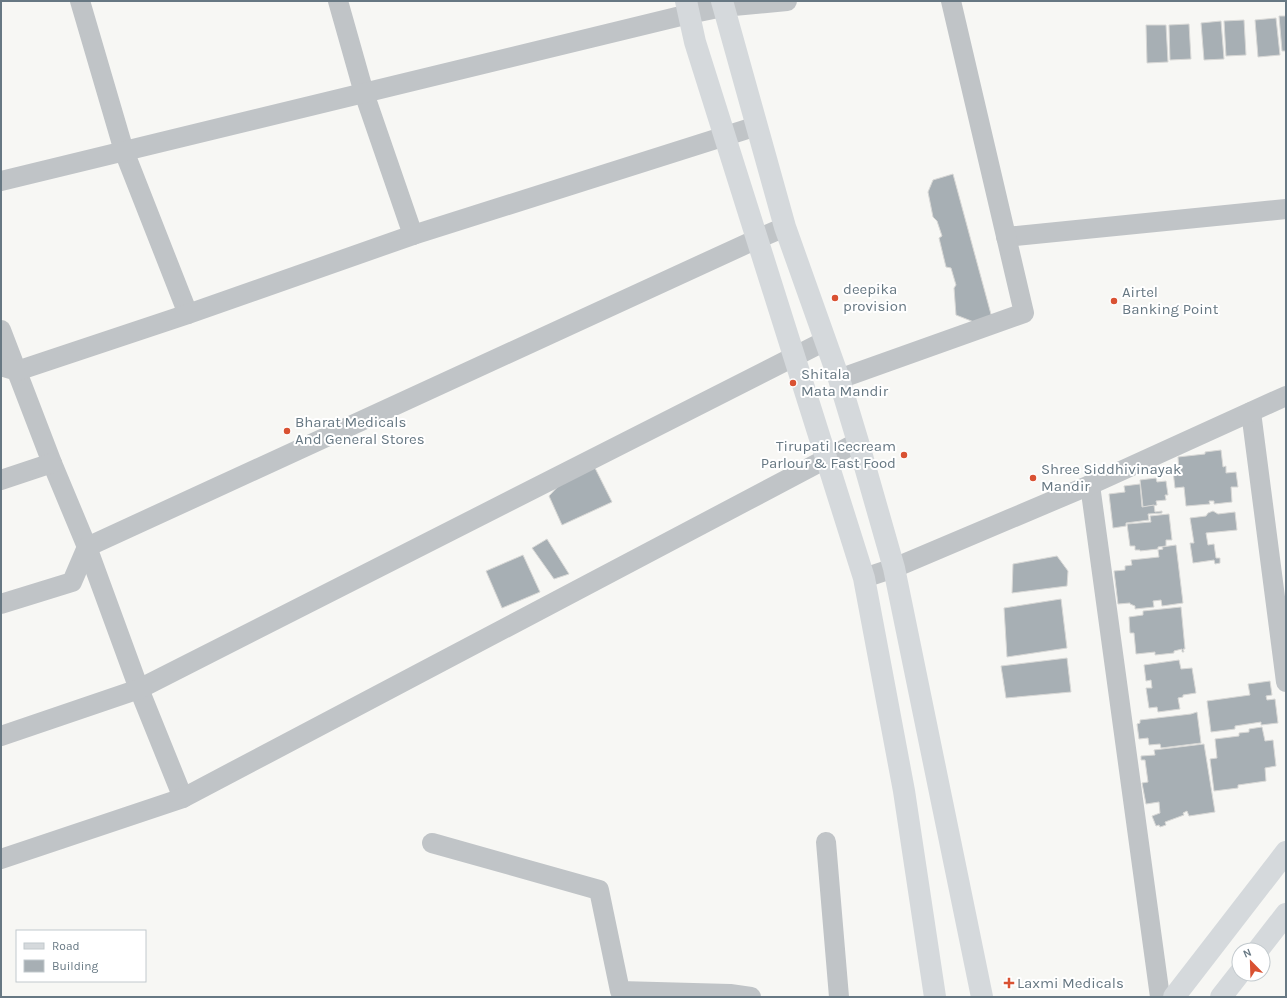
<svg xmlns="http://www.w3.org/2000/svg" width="1287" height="998" font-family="Karla,sans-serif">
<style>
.building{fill:#a7afb4;stroke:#d8d8d6}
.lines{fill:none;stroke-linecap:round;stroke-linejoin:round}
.street{stroke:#c0c4c7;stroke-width:20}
.secondary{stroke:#d5d9dc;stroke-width:22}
.poi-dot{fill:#d95132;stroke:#fff;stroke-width:1.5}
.labels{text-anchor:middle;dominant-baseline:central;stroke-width:4;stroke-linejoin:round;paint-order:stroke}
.poi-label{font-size:15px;fill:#677883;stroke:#fff;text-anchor:start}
</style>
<rect width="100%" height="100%" fill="#f7f7f4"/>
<g class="building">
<path d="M1279,16h7v35h-4z"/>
<path d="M1276,18l4,37 -22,2 -3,-37z"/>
<path d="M1244,20l2,35 -20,1 -2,-35z"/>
<path d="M1221,21l3,38 -20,1 -3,-37z"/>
<path d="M1189,24l2,35 -21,1 -1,-35z"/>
<path d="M1146,25h20l2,37 -21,1z"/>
<path d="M953,174l39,144 -18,4 -18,-7 -2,-27 2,-3 -5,-17 -5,-1 -7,-29 3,-2 -5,-15 -4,-4 -5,-25 5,-12z"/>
<path d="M1221,450l2,17 3,-1v7l10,-1 2,15h-7l1,15 -18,2v-3h-5l1,3 -24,2 -2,-19 -9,1 -2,-17 6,-1 -1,-13 27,-3v-2z"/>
<path d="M594,466l18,36 -50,23 -13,-29 15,-16z"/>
<path d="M1156,478l1,4 9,-1 2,14h-3l1,5 -10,1 1,4 -14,2 -3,-27z"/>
<path d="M1140,484l2,23 12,-2 1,7 7,-1v2l-14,1 1,6 -23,3v3l-13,2 -4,-34 16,-2 -1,-6z"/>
<path d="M1213,511l5,3 17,-2 2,18 -31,3 2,12 6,-1 2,14h4v5l-5,1 -1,-4 -21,3 -3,-20h4l-4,-25 16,-2 2,-3z"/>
<path d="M1169,514l3,26h-6v6l-8,1v2l-18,2v-1h-5v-4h-5l-3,-22 24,-2 -1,-6z"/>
<path d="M547,539l22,35 -15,5 -22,-31z"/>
<path d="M1176,545l7,58 -21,3 -1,-6 -8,1 1,6 -19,2v-3l-5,-2v-1l-12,1 -4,-33 11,-1v-4l7,-1 -1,-5 28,-3 -1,-7 5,-1 -1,-2z"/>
<path d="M523,555l17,37 -38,16 -16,-37z"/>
<path d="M1057,556l11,15 -1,15 -55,7 1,-29z"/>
<path d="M1061,599l6,49 -60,9 -3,-49z"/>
<path d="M1181,607l4,42h-2l1,3h-2v-3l-8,2v2l-19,2v-3l-19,2 -2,-21h-4l-1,-16 14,-2v-4z"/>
<path d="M1067,658l4,34 -65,6 -5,-32z"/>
<path d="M1179,660l2,9 11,-1 4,25 -13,2v2l-5,1 2,11 -22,3 -1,-5 -8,1 -3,-20h6l-1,-8 -5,1 -2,-16z"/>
<path d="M1270,681l2,14 -6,1 1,4 8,-1 3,24 -17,2v-3l-26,4v3l-24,3 -4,-31 43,-6 -2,-11z"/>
<path d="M1197,712l4,31 -40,5 -1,-4 -11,1 -1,-7 -9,1 -2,-15 3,-1v-3l51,-6z"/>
<path d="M1262,727l3,14 8,-1 3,26 -11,2 1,13 -28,4v3l-24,3 -4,-32 7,-1 -2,-19 24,-3v-3l10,-1v-3z"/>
<path d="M1204,744l11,68 -26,4 -2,-5 -4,2 1,2 -19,7 1,3 -6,2 -1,-2 -3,1 -4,-10 8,-3 -1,-11 -13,2 -4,-21 6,-1 -3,-22h-4v-4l14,-1 -1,-5z"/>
</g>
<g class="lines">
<g class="street">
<path d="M80,1l44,150 64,163"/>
<path d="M338,1l26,92 49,142"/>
<path d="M1,181l688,-167 34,-7 64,-6"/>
<path d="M1006,237l280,-28"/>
<path d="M1,330l51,133 35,84 52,142 44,109"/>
<path d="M1,366l16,5 171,-57 225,-79 344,-109"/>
<path d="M839,379l185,-66 -73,-312"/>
<path d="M1251,412l35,270"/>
<path d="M1,480l51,-17"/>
<path d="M1090,485l70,512"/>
<path d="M864,578l30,-10 196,-83 196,-89"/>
<path d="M1,604l71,-22 15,-35 670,-308 28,-12"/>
<path d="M1,736l138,-47 686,-348"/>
<path d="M826,842l13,155"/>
<path d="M432,843l167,47 21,101 110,3 21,3"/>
<path d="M1,859l182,-61 675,-356"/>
</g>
<g class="secondary">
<path d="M686,1l9,41 169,536 40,213 31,206"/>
<path d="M722,1l63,226 54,152 19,63 36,126 88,429"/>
<path d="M1258,950l28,-36"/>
<path d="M1174,997l112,-145"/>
<path d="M1221,997l18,-23"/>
</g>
</g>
<g class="poi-dot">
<circle cx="835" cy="298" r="4"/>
<circle cx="1114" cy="301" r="4"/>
<circle cx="793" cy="383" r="4"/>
<circle cx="287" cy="431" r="4"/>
<circle cx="904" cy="455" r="4"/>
<circle cx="1033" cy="478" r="4"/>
<path d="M1007 977h4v4h4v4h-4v4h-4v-4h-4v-4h4z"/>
</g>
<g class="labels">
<g class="poi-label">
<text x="843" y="289">deepika<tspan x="843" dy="17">provision</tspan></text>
<text x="1122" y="292">Airtel<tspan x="1122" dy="17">Banking Point</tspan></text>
<text x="801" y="374">Shitala<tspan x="801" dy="17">Mata Mandir</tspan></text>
<text x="295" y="422">Bharat Medicals<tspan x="295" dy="17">And General Stores</tspan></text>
<text x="896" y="446" text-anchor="end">Tirupati Icecream<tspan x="896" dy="17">Parlour &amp; Fast Food</tspan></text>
<text x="1041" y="469">Shree Siddhivinayak<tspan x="1041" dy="17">Mandir</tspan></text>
<text x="1017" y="983">Laxmi Medicals</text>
</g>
</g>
<rect width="1287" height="998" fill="none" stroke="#677883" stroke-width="4"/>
<rect x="16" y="930" width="130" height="52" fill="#ffffff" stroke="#c2c9cd"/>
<rect x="24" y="943" width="20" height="6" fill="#d5d9dc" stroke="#c2c9cd"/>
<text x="52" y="950" font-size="12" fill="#677883">Road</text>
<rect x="24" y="960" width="20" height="12" fill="#a7afb4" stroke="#c2c9cd"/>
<text x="52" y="970" font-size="12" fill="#677883">Building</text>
<g transform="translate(1251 962) rotate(337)"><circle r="19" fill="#ffffff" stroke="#c2c9cd"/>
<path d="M0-3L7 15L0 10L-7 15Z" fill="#d95132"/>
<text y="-6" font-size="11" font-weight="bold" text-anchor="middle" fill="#677883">N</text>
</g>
</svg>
